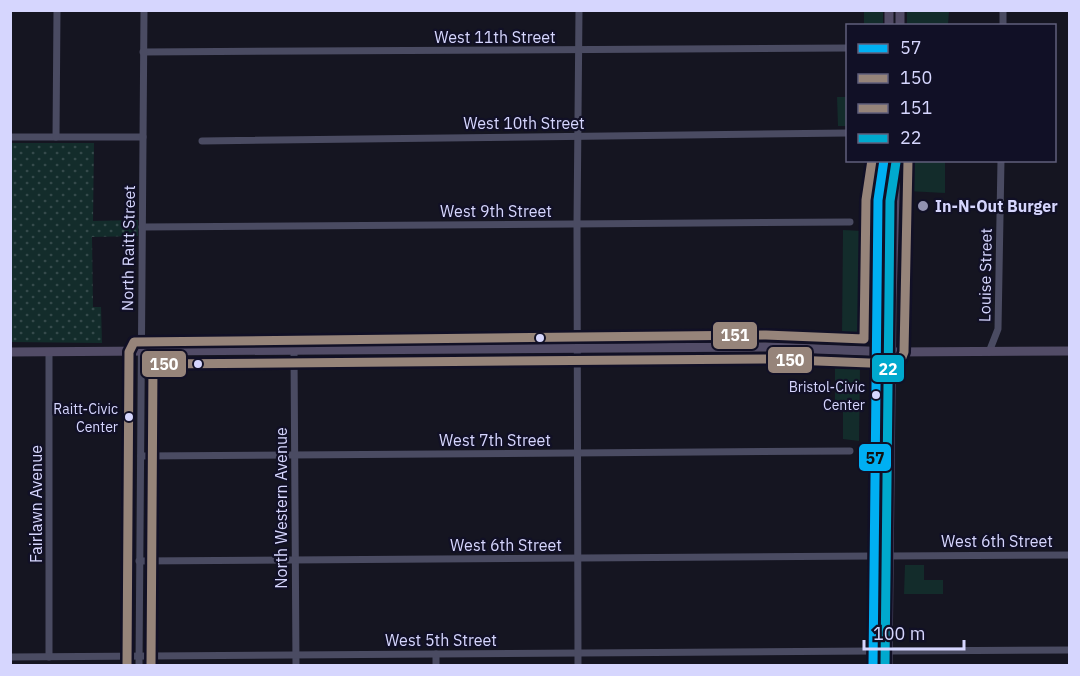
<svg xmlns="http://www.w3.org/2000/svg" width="1080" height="676" font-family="'IBM Plex Sans',sans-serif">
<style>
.green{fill:#132c2b}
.park{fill:url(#park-dots)}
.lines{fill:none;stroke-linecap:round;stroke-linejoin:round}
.minor{stroke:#4a4b62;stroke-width:7}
.major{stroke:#524c67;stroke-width:9}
.bus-1-casing{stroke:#111026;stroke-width:14}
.bus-2-casing{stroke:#111026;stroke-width:14}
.bus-3-casing{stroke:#111026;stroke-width:14}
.bus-4-casing{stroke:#111026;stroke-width:14}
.bus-1{stroke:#00aff2;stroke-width:9}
.bus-2{stroke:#96847a;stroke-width:9}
.bus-3{stroke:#96847a;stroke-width:9}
.bus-4{stroke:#00a9ce;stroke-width:9}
.poi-dot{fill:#9292b1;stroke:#111026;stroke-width:2}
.bus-dot{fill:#d6d6fe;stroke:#111026;stroke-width:2}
.labels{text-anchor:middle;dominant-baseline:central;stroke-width:4.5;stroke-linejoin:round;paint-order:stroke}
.bus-label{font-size:14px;fill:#d6d6fe;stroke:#111026;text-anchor:end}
.street-label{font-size:16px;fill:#d6d6fe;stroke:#111026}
.poi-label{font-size:16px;font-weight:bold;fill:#d6d6fe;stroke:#111026;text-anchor:start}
.line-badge{stroke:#111026;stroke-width:2}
.badge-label{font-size:16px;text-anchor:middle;font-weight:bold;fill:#fff}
.pale-badge-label{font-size:16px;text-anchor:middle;font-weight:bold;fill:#111}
</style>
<defs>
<pattern id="park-dots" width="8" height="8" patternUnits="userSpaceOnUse" patternTransform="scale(1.5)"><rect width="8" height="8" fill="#132c2b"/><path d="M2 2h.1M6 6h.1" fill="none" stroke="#354a4b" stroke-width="1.8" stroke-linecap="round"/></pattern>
</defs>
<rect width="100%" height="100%" fill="#151521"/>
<g class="green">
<rect x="864" y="11" width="19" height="14"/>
<path d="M907,11h42l-1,14h-41z"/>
<path d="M837,97h10v29h-9z"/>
<path d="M907,161h38v32l-38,-2z"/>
<path d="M843,230l19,1 3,4 -1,95 -7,6h-15z"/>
<path d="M835,360l20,2 5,6 -1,73 -16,-2v-35h-8z"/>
<path d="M905,565h19v15h19v14h-39z"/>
</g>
<path class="park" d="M11,143h83l-1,78 45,-1v16l-46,1 1,70h8l1,36 -91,-1z"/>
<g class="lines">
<g class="minor">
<path d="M1003,26v-16"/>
<path d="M143,52l705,-4"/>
<path d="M10,137h133"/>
<path d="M56,137l1,-127"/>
<path d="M202,141l646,-8"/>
<path d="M142,227l708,-5"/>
<path d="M294,351l2,315"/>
<path d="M49,352v305"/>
<path d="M989,352l9,-23 3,-169"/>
<path d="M141,456l709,-5"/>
<path d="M889,556l181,-1"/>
<path d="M139,561l734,-5"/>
<path d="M888,651l182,-1"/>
<path d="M436,654v12"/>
<path d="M10,657l862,-6"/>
<path d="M139,666l5,-656"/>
<path d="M578,666l-1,-442 2,-214"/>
</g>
<g class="major">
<path d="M889,26v-16"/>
<path d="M900,26v-16"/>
<path d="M10,352l756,-5 126,5 178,-1"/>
<path d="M873,666l5,-466 6,-40"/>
<path d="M888,666l4,-365 4,-141"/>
</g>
<defs>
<path id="bus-1" d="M873,666l5,-466 6,-40"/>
<path id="bus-2" d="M151,666l2,-302 613,-5 129,5 6,-4 3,-8 4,-192"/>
<path id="bus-3" d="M127,666l2,-314 5,-10 632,-7 98,4 2,-139 6,-40"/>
<path id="bus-4" d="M885,666l5,-465 6,-39"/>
</defs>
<use href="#bus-1" class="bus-1-casing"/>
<use href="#bus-2" class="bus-2-casing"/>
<use href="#bus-3" class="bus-3-casing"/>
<use href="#bus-4" class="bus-4-casing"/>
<use href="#bus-1" class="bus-1"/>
<use href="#bus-2" class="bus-2"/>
<use href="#bus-3" class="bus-3"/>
<use href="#bus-4" class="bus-4"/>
</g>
<circle class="poi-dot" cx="923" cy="206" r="6"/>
<g class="bus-dot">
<circle cx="540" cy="338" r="5"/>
<circle cx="198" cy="364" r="5"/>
<circle cx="876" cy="395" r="5"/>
<circle cx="129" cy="417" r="5"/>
</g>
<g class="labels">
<g class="bus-label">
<text x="865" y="387">Bristol-Civic<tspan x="865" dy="18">Center</tspan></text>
<text x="118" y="409">Raitt-Civic<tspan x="118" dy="18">Center</tspan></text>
</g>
<g class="street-label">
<text x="495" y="37">West 11th Street</text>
<text x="524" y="123">West 10th Street</text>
<text x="496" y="211">West 9th Street</text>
<text transform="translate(128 248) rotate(-89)">North Raitt Street</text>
<text transform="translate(985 275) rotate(-89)">Louise Street</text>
<text x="495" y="440">West 7th Street</text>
<text transform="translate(36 504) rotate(-90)">Fairlawn Avenue</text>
<text transform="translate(281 508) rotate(-90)">North Western Avenue</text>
<text x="997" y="541">West 6th Street</text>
<text x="506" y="545">West 6th Street</text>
<text x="441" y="640">West 5th Street</text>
</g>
<g class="poi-label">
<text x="935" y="206">In-N-Out Burger</text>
</g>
</g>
<g class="line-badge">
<rect x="712" y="321" width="46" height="29" rx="6" fill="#96847a"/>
<rect x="767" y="346" width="46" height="28" rx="6" fill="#96847a"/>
<rect x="141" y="350" width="46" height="28" rx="6" fill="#96847a"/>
<rect x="871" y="354" width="34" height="29" rx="6" fill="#00a9ce"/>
<rect x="858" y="443" width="34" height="29" rx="6" fill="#00aff2"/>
</g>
<g class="badge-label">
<text x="735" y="341">151</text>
<text x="790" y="366">150</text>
<text x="164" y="370">150</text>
<text x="888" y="375">22</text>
</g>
<g class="pale-badge-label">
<text x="875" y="464">57</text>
</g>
<rect width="1080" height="676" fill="none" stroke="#d6d6fe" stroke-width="24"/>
<rect x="846" y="24" width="210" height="138" fill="#111026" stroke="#605f7c" stroke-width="1.5"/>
<rect x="858" y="44" width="30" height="9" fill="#00aff2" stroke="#605f7c" stroke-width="1.5"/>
<text x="900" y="54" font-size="18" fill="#d6d6fe">57</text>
<rect x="858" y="74" width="30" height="9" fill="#96847a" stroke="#605f7c" stroke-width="1.5"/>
<text x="900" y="84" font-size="18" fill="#d6d6fe">150</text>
<rect x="858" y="104" width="30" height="9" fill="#96847a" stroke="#605f7c" stroke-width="1.5"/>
<text x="900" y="114" font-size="18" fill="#d6d6fe">151</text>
<rect x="858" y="134" width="30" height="9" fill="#00a9ce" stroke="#605f7c" stroke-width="1.5"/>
<text x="900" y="144" font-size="18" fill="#d6d6fe">22</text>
<path d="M864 640v9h100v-9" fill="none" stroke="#d6d6fe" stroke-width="3"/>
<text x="873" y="640" font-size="18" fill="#d6d6fe" stroke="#111026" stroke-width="4.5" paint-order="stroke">100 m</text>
</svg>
